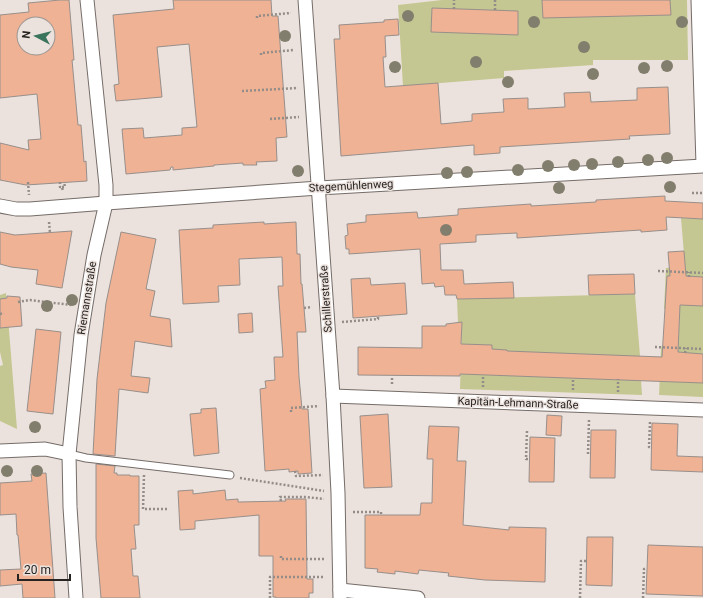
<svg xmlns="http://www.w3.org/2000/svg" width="703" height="598" font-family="Roboto,sans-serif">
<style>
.green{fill:#c4c791}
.building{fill:#efb294;stroke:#988f8b;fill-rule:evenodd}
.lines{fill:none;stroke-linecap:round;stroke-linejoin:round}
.lane-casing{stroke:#746c68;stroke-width:9}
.street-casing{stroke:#746c68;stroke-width:15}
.path{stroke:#938c88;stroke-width:2.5;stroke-dasharray:2 2;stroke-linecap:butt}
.lane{stroke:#fff;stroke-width:7}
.street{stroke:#fff;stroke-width:13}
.tree{fill:#827e6d}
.labels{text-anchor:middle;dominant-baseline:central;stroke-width:3;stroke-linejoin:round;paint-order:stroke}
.street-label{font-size:11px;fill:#262321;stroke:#ece2dd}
</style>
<rect width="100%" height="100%" fill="#ece2dd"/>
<g class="green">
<path d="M442,0h245l1,60h-95v5l-89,6v7l-101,8 -5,-81z"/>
<path d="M681,218l22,1v178l-44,-2 2,-46 1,-4 16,1 2,-36 -16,-1 2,-41 19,-2z"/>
<path d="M6,293l11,136 -17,-8v-55l3,-1 -3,-13v-57z"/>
<path d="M635,294l5,62v23l1,1 1,15 -182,-6 2,-66h-4l-1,-24z"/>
</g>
<g class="building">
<path d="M60,0h9l5,60h-2l6,65h3l3,37 2,-1 1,20 -61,4 -26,-5v-37l29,7 -1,-10 13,-1 -4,-45 -37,4v-83l29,-3 -1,-9zM24,24h24v24h-24z"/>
<path d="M173,0h98l1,16h6l9,121 -11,1 1,23 -21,1 1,3h-14v-2l-29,2v1l-41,4v-3h-2l-1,3 -44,4 -4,-45 21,-1 1,10 38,-3v-7l15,-1 -8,-83 -32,3 5,50 -46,4 -2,-16 5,-1 -6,-69 61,-6z"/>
<path d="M542,0h128l1,15 -128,3z"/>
<path d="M432,8l86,3v24l-87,-3z"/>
<path d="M398,19l1,16 -14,1 1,21h-3l2,30 53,-4 3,41 31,-3v-7l32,-2 -1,-13 25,-1v11l37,-2 -1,-14 26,-1 1,10 46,-2v-12l31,-1 2,47 -41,2 1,3 -130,8v6l-26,2v-10l-133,11 -7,-117h6l-1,-14 45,-3v-2z"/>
<path d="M665,196v5l38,2v16l-37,-2 1,13 -26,2v-2l-124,8v-5l-41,2v7l-36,2 1,26h22l1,14 49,-2 1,16 -57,1 -1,-4h-11l-1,-9 -9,1 -1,-4 -12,1 -2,-35 -71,5v-5h-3l-1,-13 3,-1 -1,-11 19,-2v-7l51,-3 1,6 40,-3v-6l73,-5v2l65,-4v-2z"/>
<path d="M264,222v2l32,-2 1,32h3l1,30h1l4,48h-9l2,45 3,32h6l4,64 -14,1v-3l-9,1v-3l-24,2 -5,-82 6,-1 -1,-7 10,-1 -1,-23h9l-5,-71h5l-1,-29 -43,2 1,26 -22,1 1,16 -36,2 -4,-74 34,-2v-3z"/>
<path d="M72,231l-10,57 -26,-4 2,-14 -27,-3 -11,-3v-32l15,3z"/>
<path d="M121,232l35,7 -10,50 9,2 -5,25 20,3 2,28 -37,-6 -4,35 19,2 -2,15 -29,-4 -4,67 -22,-2 4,-75 9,-76z"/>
<path d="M684,251l2,25 17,1v29l-23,-1 -2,47 25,2v29l-243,-9v2l-102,-1v-28l64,1v-22h24v-2l16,-2 -1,22 31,1v4l15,1v1l155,6 5,-81h3l-2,-24z"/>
<path d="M634,274l1,20 -46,1 -1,-20z"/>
<path d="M370,278l1,7 34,-2 2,31 -54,4 -2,-39z"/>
<path d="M7,296l13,1 2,29 -22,2v-29l7,-1z"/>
<path d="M252,313l1,19 -14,1 -1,-19z"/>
<path d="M36,329l25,3 -8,82 -26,-3z"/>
<path d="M216,408l3,45 -25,3 -4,-42 11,-1v-4z"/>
<path d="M388,414l4,73 -28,1 -4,-72z"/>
<path d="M547,415l15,1 -1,20 -15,-1z"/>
<path d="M652,423l26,1 -1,32 26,1v15l-52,-2z"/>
<path d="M429,426l30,1 -2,34h9l-3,64 46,5v-3l37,1 -1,54 -60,-2 -37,-4 1,-3 -30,-3 -1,4 -23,-3v3l-18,-2 1,-3 -13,-1v-53h55l1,-12h11l1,-44h-6z"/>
<path d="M591,430h25l-1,48h-25z"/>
<path d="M530,437l25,1 -1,44h-25z"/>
<path d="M96,464l19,2 -1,7h3v2h13v1h9v49h-5l2,24h-5l2,27h5l2,22h-39l-5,-60z"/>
<path d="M46,473l9,125h-32l-1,-14 -22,2v-16l21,-1 -3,-34h-1l-1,-21 -16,1v-32l32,-2 -1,-7z"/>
<path d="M193,490v4l32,-4 1,10 12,-1v3l48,-1 -1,-2h21l1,80h6v14h-4v5h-33v-1h-3v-41h-14v-41l-64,6v8l-15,1 -2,-39z"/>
<path d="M587,537h26l-1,49 -26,-1z"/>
<path d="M648,545l55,2v49l-57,-2z"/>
</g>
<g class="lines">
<defs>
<path id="lane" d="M69,454l17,4 144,17"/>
<g id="street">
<path d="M305,0l28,396 5,97 2,105"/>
<path d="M698,0l5,165"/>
<path d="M0,206l16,3h14l76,-6 213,-15 384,-22"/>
<path d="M333,396l370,14"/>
<path d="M0,451l45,-2 24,5"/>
<path d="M340,590l78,8"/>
<path d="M76,598l-6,-91 -1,-53 12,-119 13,-80 12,-52v-18l-19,-185"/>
</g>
</defs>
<use href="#lane" class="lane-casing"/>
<use href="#street" class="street-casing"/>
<g class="path">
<path d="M454,9v-9"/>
<path d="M495,10v-10"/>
<path d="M257,18v-2l34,-3"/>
<path d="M261,55v-2l33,-3"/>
<path d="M242,91l56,-3"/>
<path d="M270,119l29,-2"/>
<path d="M28,182l1,13"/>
<path d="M60,182v5h2l1,5"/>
<path d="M62,187h3l-1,-5"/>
<path d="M692,193h11"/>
<path d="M49,222l1,11"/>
<path d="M658,271l45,2"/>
<path d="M689,277v-5"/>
<path d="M18,302l12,-2 41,5"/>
<path d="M304,308l8,-1"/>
<path d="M0,314l4,-1"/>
<path d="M342,322l36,-3v-3"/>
<path d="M655,347l48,2"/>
<path d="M685,353l1,-5"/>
<path d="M392,384v-8"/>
<path d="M483,387v-12"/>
<path d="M573,390v-12"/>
<path d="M618,392v-13"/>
<path d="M291,412v-4l28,-2"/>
<path d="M589,420l-1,34h2"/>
<path d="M650,422l-1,25h3"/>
<path d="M527,431l-1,28h4"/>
<path d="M295,471l1,5 27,-1"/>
<path d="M144,475l-1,34h26"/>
<path d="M240,478l84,13"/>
<path d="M281,501l-1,-4h26l18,2"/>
<path d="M353,512h28v3"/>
<path d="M281,556v3h44"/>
<path d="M270,598v-21h55"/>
<path d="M580,598l1,-37h6"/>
<path d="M643,598l1,-29h3"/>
</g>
<use href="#lane" class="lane"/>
<use href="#street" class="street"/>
</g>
<g class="tree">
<circle cx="408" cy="16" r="6"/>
<circle cx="534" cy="22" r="6"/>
<circle cx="682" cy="22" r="6"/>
<circle cx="285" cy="36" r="6"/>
<circle cx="584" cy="47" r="6"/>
<circle cx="476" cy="62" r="6"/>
<circle cx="667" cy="66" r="6"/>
<circle cx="395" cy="67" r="6"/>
<circle cx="644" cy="68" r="6"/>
<circle cx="593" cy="74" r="6"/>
<circle cx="508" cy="82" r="6"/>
<circle cx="667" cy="158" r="6"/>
<circle cx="648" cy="160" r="6"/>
<circle cx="618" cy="162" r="6"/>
<circle cx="592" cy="164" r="6"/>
<circle cx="574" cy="165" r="6"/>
<circle cx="548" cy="166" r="6"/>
<circle cx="518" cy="170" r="6"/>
<circle cx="298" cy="171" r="6"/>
<circle cx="467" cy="172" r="6"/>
<circle cx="447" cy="173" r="6"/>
<circle cx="670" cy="187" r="6"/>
<circle cx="559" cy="188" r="6"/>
<circle cx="446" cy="230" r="6"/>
<circle cx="72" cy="300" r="6"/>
<circle cx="47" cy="306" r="6"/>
<circle cx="35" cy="427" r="6"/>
<circle cx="7" cy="471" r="6"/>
<circle cx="37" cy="471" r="6"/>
</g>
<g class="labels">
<g class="street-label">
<text transform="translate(351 186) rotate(-3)">Stegemühlenweg</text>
<text transform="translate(87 298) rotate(-81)">Riemannstraße</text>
<text transform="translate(326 299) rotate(-94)">Schillerstraße</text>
<text transform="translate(518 403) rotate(2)">Kapitän-Lehmann-Straße</text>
</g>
</g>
<g transform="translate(36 36) rotate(277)"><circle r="19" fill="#ece2dd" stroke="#9d9692"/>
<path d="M0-3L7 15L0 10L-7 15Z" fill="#3a745c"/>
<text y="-6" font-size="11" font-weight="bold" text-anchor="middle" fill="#262321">N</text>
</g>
<path d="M18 574v6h52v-6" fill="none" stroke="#262321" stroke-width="2"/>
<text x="24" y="574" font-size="12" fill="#262321" stroke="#ece2dd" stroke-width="3" paint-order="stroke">20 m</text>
</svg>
